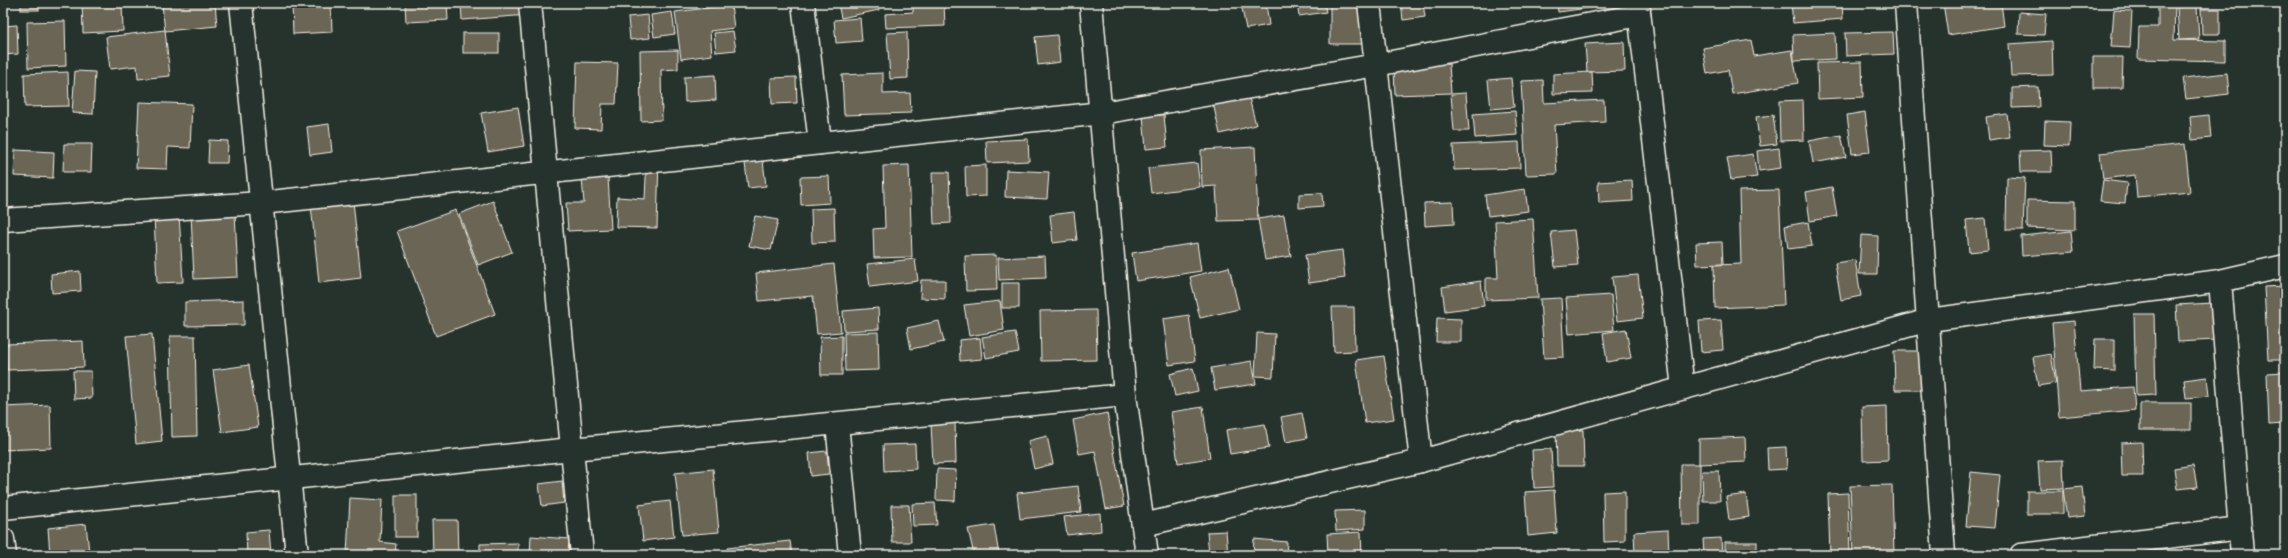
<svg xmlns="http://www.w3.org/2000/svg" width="2288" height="558" font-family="Pangolin,sans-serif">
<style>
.building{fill:#6b6554;stroke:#f4f1e8}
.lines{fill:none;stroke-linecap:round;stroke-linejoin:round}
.street-casing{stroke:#f4f1e8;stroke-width:25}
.street{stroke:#26332d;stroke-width:22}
</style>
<rect width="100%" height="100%" fill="#26332d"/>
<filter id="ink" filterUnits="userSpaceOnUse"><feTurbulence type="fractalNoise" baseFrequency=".025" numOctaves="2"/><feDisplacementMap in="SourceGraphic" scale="8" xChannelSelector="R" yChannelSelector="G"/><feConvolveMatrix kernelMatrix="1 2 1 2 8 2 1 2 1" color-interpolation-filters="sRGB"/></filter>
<g filter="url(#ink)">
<g class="building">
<rect x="21" y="3" width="18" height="7"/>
<path d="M44,3h22l-21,4z"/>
<path d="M82,3h40l1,28 -40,2z"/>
<path d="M180,3h35l2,23 -52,5 -3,-27z"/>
<path d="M292,3h39l1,29 -39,2z"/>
<path d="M405,3h42l1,17 -42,2z"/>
<path d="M461,3h67l1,12 -67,5z"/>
<path d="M838,3h40l1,7 -38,8z"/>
<path d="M913,3h31l1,23 -59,2 -1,-14 28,-2z"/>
<path d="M1241,3h25l3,22 -23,4z"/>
<path d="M1297,3h27l2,9 -27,4z"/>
<path d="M1330,3l36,1 -1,40h-35z"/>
<path d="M1401,3h22l2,14 -22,3z"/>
<path d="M1557,3h38l1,4 -38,5z"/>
<path d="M1791,3h51l1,16 -50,4z"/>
<path d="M1943,3h58l3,23 -56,9z"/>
<path d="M2158,4h17l-1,36 51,1v20l-87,-2 1,-32h19z"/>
<path d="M731,5l3,23 -24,3 2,24 -31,4 -6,-47z"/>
<path d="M2197,6l2,33 -20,1 -2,-33z"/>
<path d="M2201,9h19v25h-18z"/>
<path d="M2114,10l18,1 -2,37 -19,-1z"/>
<path d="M672,12l3,22 -21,3 -3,-22z"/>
<path d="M2019,12l27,2 -2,21 -26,-1z"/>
<path d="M648,15l2,23 -20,2 -2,-23z"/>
<path d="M860,18l2,23 -26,2 -2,-23z"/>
<path d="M65,21l1,45 -38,2 -1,-46z"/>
<path d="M17,25l1,29 -15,1v-29z"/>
<path d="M165,30l5,46 -32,3 -1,-13 -27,3 -4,-32z"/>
<path d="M733,31l3,19 -20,2 -2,-19z"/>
<path d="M907,32l1,46 -18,1 -3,-46z"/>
<path d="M1893,32l1,22 -48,2 -1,-23z"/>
<rect x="463" y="33" width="36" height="20"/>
<path d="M1835,33l1,26 -42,2 -1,-26z"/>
<path d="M1057,35l3,27 -22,3 -3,-28z"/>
<path d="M1751,40l3,16 38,-6 6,33 -66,11 -4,-24 -21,4 -4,-26z"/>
<path d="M2052,41l1,34 -42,1 -2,-32z"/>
<path d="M1624,42l1,29 -38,1 -2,-28z"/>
<path d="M678,50v19l-17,1 1,50 -21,1 -1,-70z"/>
<path d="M2093,57h30l-1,31h-29z"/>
<path d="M577,62l41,1 -2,41h-14l-1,25 -26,-1z"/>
<path d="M1862,62l1,35 -45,2 -1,-36z"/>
<path d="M1449,64l2,29 -56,2 -1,-29z"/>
<path d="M75,71l20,1 -2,42 -21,-1z"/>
<path d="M68,72l1,34 -44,1 -1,-33z"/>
<path d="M1592,72l1,21 -40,1v-20z"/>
<path d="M883,73v21l27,-1 1,20 -67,2 -2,-40z"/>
<path d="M2227,73l2,21 -43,5 -3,-21z"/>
<path d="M715,75l1,25 -31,2 -1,-25z"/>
<path d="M796,77l1,26 -25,1 -1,-26z"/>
<path d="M1511,78l3,29 -23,2 -3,-29z"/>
<path d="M1543,80l1,23 60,-3 1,22 -51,3 3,49 -31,1 -5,-94z"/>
<path d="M2038,87l1,20 -27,1v-20z"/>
<path d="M1466,93l3,38h-15l-3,-37z"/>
<path d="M1248,94l8,31 -36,9 -7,-31z"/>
<path d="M1803,100l1,40 -24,1 -1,-40z"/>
<path d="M139,102l53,2 -2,44 -22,-1 -1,22 -31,-1z"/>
<path d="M518,107l6,39 -36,6 -7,-39z"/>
<path d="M1515,111l2,24 -42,3 -2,-24z"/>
<path d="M1865,112l5,40 -18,2 -5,-39z"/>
<path d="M2007,114l3,23 -21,3 -3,-23z"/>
<path d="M1164,115l3,32 -21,2 -3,-33z"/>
<path d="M1773,115l4,29 -17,2 -4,-29z"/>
<path d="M2209,115l2,23 -19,2 -2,-23z"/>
<path d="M2045,121l25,1 -1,24 -25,-1z"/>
<path d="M329,124l3,28 -22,3 -3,-28z"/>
<path d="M1841,135l5,22 -33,6 -4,-22z"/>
<path d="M1028,139l1,22 -42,2 -1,-22z"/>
<path d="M209,140l19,1 -1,22h-19z"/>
<path d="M1519,142l1,26 -66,2 -1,-25z"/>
<path d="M64,144h28l-1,28h-28z"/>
<path d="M2185,144l5,48 -53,5 -2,-22 -32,4 -3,-26z"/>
<path d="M1255,147l3,73 -40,1 -2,-35 -14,1 -1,-37z"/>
<path d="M1779,148l2,20 -22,3 -2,-20z"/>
<path d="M15,150l39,2 -1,26 -39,-2z"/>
<path d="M2051,150l1,22h-31l-1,-21z"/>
<path d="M1753,154l4,23 -26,3 -4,-22z"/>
<path d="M647,157l12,1 -2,70 -41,-1 1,-30 28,2z"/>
<path d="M763,161l3,25 -18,2 -3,-25z"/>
<path d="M1197,163l3,24 -49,6 -3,-25z"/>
<path d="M909,165l3,92 -38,1 -1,-29 12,-1 -2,-62z"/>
<path d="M986,165v31l-20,1 -1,-31z"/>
<path d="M1006,170l43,2 -2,27 -42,-2z"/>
<path d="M932,172h17l2,51 -17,1z"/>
<path d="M829,176l1,27 -29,2 -1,-28z"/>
<path d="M608,177l3,52 -43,2 -2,-28h18l-2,-25z"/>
<path d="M2007,177l18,1 -2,52h-17z"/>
<path d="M1632,180l1,21 -34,2 -1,-21z"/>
<path d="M2103,180l24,3 -2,20 -25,-2z"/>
<path d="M1832,187l5,29 -27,5 -4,-29z"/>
<path d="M1525,189l3,22 -40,5 -3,-21z"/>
<path d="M1779,190l5,115 -69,3 -1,-43 27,-1 -2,-73z"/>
<path d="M1322,193l1,13 -24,2v-14z"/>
<path d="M2027,200l48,1v29l-48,-2z"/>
<path d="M353,201l8,77 -42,5 -8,-78z"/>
<path d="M493,201l19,51 -34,13 -19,-51z"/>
<path d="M1453,202l1,22 -29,2 -1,-23z"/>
<path d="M834,208l1,34 -23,1 -1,-34z"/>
<path d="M456,210l39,104 -59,22 -39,-105z"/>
<path d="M235,212l3,65 -44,2 -3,-65z"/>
<path d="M1074,212l3,28 -24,3 -3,-28z"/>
<path d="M179,214l4,68 -26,1 -3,-68z"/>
<path d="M1284,215l7,41 -26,4 -7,-41z"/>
<path d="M755,216l23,4 -7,30 -22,-4z"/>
<path d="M1985,218l3,32 -19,2 -3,-32z"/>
<path d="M1533,219l5,79 -52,2v-22h12l-3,-57z"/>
<path d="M1808,222l4,24 -24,3 -3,-23z"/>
<path d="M1574,230l4,35 -23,2 -4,-35z"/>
<path d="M2071,231l2,21 -51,4 -1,-20z"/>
<path d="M1861,235l17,1 -1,38h-18z"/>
<path d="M1722,242l1,22 -26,1 -1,-22z"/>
<path d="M1197,243l4,28 -65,10 -4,-28z"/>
<path d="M1342,250l3,28 -36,5 -4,-28z"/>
<path d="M996,255l1,35 -31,1 -1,-35z"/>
<path d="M1045,256l1,22 -47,2 -1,-22z"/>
<path d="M915,259l3,22 -48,6 -3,-23z"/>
<path d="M1855,260l6,36 -20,4 -6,-37z"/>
<path d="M834,264l7,68 -24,2 -4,-38 -54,5 -3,-28z"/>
<path d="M1229,267l10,42 -39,9 -10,-41z"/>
<path d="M80,271l1,20 -29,2 -1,-19z"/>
<path d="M1638,275l5,43 -26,3 -5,-44z"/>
<path d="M921,280h24v19l-25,-1z"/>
<path d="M1481,281l3,25 -39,5 -3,-24z"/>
<rect x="1002" y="283" width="17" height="25"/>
<path d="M2285,286v74h-17l-4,-73z"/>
<path d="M1611,295l3,35 -45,4 -3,-36z"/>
<path d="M1561,298l3,59 -20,1 -4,-59z"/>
<path d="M244,300v25l-59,1v-24z"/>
<path d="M1000,301l4,29 -35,6 -5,-31z"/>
<path d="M2213,303l2,37 -37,2 -2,-37z"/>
<path d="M1332,307h22l1,44 -21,1z"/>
<path d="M878,308l1,21 -35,2 -1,-20z"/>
<path d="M1096,310l1,50 -56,1 -1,-50z"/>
<path d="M2134,314h20l2,81 -20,1z"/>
<path d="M1189,315l6,46 -26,4 -6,-46z"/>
<path d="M1437,318l24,1v23h-25z"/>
<path d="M1721,320l2,30 -22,2 -2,-31z"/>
<path d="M939,321l5,21 -33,7 -4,-21z"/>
<path d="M2074,321l6,70 53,-4 2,23 -76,7 -7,-94z"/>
<path d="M1626,329l5,29 -24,4 -4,-29z"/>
<path d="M878,332l1,38 -34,1 -1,-38z"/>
<path d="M1015,332l4,20 -33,6 -4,-21z"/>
<path d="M1257,333l18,1 -2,43 -18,-1z"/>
<path d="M152,334l10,107 -26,3 -10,-108z"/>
<path d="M170,336h25l2,100 -25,1z"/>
<path d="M842,336v39h-21l-1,-38z"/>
<path d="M980,338l2,21 -22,2 -1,-21z"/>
<path d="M2095,339h19v32l-20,-1z"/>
<path d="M83,341l1,26 -77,3 -1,-26z"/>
<path d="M1894,351h31v39h-30z"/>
<path d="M2051,354l5,29 -18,3 -5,-29z"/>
<path d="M1384,356l10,63 -29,4 -9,-63z"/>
<path d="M1252,361l4,23 -41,6 -4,-22z"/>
<path d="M249,365l9,62 -36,5 -9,-62z"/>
<path d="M1193,368l5,23 -23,5 -5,-22z"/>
<path d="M73,371h18l1,27 -18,1z"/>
<path d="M2285,372v52l-16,1 -2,-52z"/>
<path d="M2207,377l2,19 -23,2 -2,-18z"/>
<rect x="2140" y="403" width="51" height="27"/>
<path d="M50,405l1,43 -48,2v-43z"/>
<path d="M1887,406l1,54 -25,1 -1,-54z"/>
<path d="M1203,407l7,51 -32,5 -7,-51z"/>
<path d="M1107,413l17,93 -18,3 -11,-58 -16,3 -6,-34z"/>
<path d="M1302,413l5,25 -21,4 -5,-25z"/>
<path d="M955,423l1,40 -23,1 -2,-40z"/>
<path d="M1265,424l4,24 -39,6 -4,-24z"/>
<path d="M1556,430h27l1,36h-27z"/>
<path d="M1047,436l6,28 -19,5 -6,-28z"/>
<path d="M1745,437l1,25 -47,2v-25z"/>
<path d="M2142,442l1,34h-21l-1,-33z"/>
<path d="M915,444l1,25 -32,2 -1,-26z"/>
<path d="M1786,447l1,22 -19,1 -1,-22z"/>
<path d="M1551,449l2,38 -19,1 -2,-38z"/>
<path d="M827,451l2,23 -18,2 -2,-23z"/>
<path d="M2063,460l1,28 -24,1 -2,-28z"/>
<path d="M1681,464h19v61h-18z"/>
<path d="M2193,465l4,22 -20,2 -3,-21z"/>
<path d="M713,469l6,63 -37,3 -7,-62z"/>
<path d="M937,469l19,1 -1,31 -19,-1z"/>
<path d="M1702,471h17l1,30h-17z"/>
<path d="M1971,472l29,3 -5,53 -29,-2z"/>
<path d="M562,481l2,22 -22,3 -3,-22z"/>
<path d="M1892,485l2,70h-41l-3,-69z"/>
<path d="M1078,486l3,26 -61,7 -3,-26z"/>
<path d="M2082,487l3,29 -18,2 -4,-29z"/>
<path d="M1554,490l3,43 -29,3 -3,-44z"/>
<path d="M1625,491v50l-21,1 -1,-50z"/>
<rect x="2027" y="491" width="36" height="23"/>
<path d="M1848,493l2,62h-20l-2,-61z"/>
<path d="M1746,494l3,23 -20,3 -3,-23z"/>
<rect x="395" y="495" width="22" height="42"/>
<path d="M350,498l32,2 -2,42 16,2 -1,11h-48z"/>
<path d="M670,501l4,36 -31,4 -4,-36z"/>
<path d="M935,503l2,22 -24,1 -1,-22z"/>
<path d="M891,505h18l2,37h-19z"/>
<path d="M1365,510v19l-29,2 -1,-20z"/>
<path d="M1100,513l1,18 -34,4 -3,-18z"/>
<path d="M432,520h25l1,35h-25z"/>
<path d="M86,524l3,28 -39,3 -2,-27z"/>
<path d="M994,525l5,30h-25l-6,-26z"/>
<path d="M269,530l2,25h-24l-1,-23z"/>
<path d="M1668,530l1,25h-34l-1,-23z"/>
<path d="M1226,531l2,24h-19l-2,-23z"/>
<path d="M1361,532l1,23h-34l-1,-21z"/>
<path d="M531,536l38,3 -1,16h-38z"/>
<path d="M1721,538l1,17h-18l-1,-16z"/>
<path d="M1254,539l33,3 -1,13h-33z"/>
<path d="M790,541l2,14h-64l-1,-7z"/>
<rect x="1725" y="542" width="32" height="13"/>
<path d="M518,543v12h-38v-11z"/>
</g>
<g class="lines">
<defs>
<g id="street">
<path d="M241,3l56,552"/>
<path d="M530,3l52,552"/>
<path d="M803,3l17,140"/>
<path d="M1091,3l34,392 22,160"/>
<path d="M1369,3l52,458"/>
<path d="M1638,3l45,385"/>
<path d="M1906,3l38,552"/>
<path d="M3,220l258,-17 841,-90 274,-48 263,-50"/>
<path d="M2220,281l22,274"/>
<path d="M837,424l13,131"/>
<path d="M3,508l569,-59 553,-54"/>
<path d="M1143,525l278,-64 508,-141 291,-39 65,-15"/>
<path d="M3,539l2,16"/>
<path d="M2021,555l219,-27"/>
</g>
</defs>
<use href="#street" class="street-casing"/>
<use href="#street" class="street"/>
</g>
</g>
<rect width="2288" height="558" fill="none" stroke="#26332d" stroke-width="16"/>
<rect x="8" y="8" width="2272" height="542" fill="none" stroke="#f4f1e8" stroke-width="1.5" filter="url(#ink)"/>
</svg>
